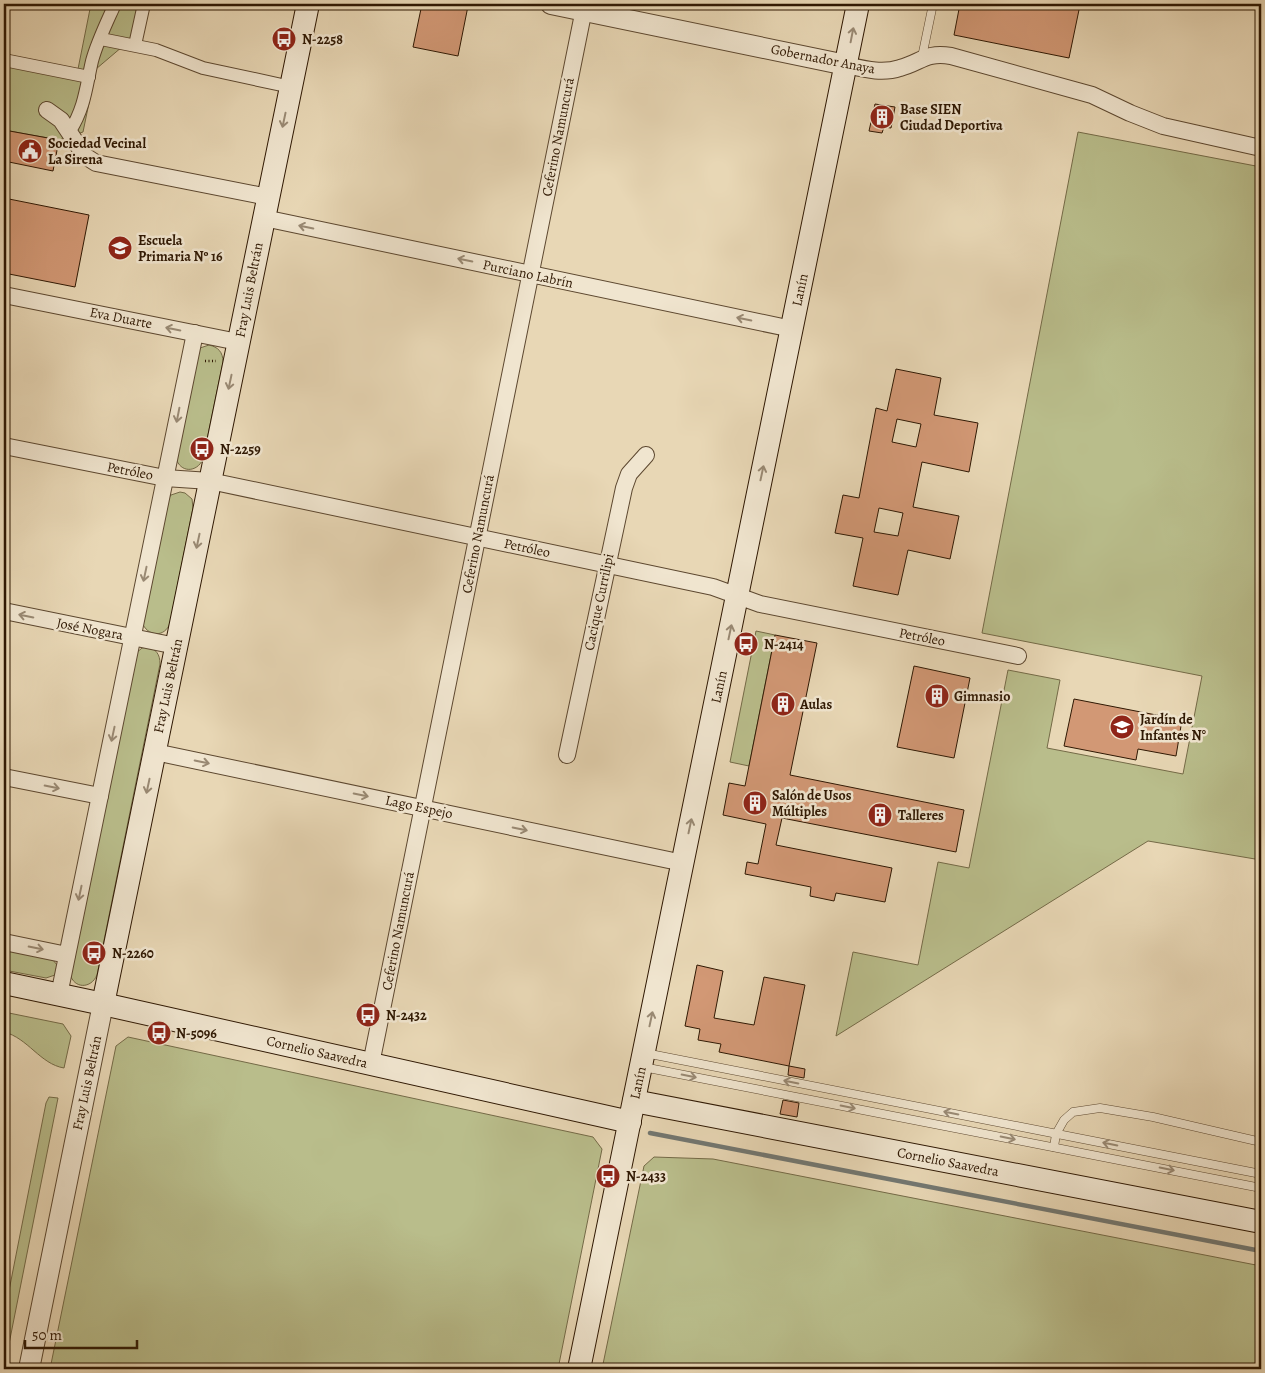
<svg xmlns="http://www.w3.org/2000/svg" width="1265" height="1373" font-family="Alegreya,serif">
<style>
.green{fill:#b9bd8b;stroke:#746a47}
.lines{fill:none;stroke-linecap:round;stroke-linejoin:round}
.stream{stroke:#727771;stroke-width:4.5}
.building{fill:#d29875;stroke:#2f1803;fill-rule:evenodd}
.service-casing{stroke:#5d4830;stroke-width:9}
.pedestrian-casing{stroke:#5d4830;stroke-width:14}
.minor-casing{stroke:#5d4830;stroke-width:18}
.tertiary-casing{stroke:#5d4830;stroke-width:22}
.secondary-casing{stroke:#2f1803;stroke-width:24}
.path{stroke:#2f1803;stroke-width:2.5;stroke-dasharray:1 2.5;stroke-linecap:butt}
.service{stroke:#f0e5cf;stroke-width:8}
.pedestrian{stroke:#f0e5cf;stroke-width:12}
.minor{stroke:#f0e5cf;stroke-width:16}
.tertiary{stroke:#f0e5cf;stroke-width:20}
.secondary{stroke:#f0e5cf;stroke-width:22}
.oneway{stroke:#998973}
.labels{text-anchor:middle;dominant-baseline:central;stroke-width:5;stroke-linejoin:round;paint-order:stroke}
.poi-label{font-size:14px;font-weight:bold;fill:#2f1803;stroke:#f0e5cf;text-anchor:start}
.street-label{font-size:14px;fill:#2f1803;stroke:#f0e5cf}
</style>
<rect width="100%" height="100%" fill="#e8d7b5"/>
<filter id="stains"><feTurbulence type="fractalNoise" baseFrequency=".004" numOctaves="4"/><feColorMatrix values="0 0 0 0 .2 0 0 0 0 .09 0 0 0 0 .02 0 0 0 .5 -.17"/></filter>
<radialGradient id="worn" r=".72"><stop offset=".6" stop-color="#630" stop-opacity="0"/><stop offset="1" stop-color="#630" stop-opacity=".3"/></radialGradient>
<g class="green">
<path d="M91,4h57l-6,26 -46,39 -13,63 -24,8 -55,-10v-76l74,15z"/>
<path d="M1078,132l183,35v693l-113,-19 -312,195 17,-84 65,13 20,-103 31,6 39,-198 52,10 -13,68 136,26 19,-98 -220,-43z"/>
<path d="M209,345c9,2 14,7 14,17l-20,97c-6,14 -23,14 -27,-1l21,-106 3,-4z"/>
<path d="M180,492l5,1 7,6 1,9 -23,115c-5,15 -23,14 -28,-1l26,-123 3,-4z"/>
<path d="M756,631l19,4 -26,131 -19,-4z"/>
<path d="M147,647c9,2 13,7 13,17l-63,311c-6,14 -23,14 -27,-1l65,-320 7,-6z"/>
<path d="M4,949l49,11 4,5 -2,10 -9,3 -42,-8z"/>
<path d="M4,1012l59,12 8,12 -7,32c-24,-4 -36,-30 -60,-36z"/>
<path d="M128,1037l465,100 9,12 -44,220h-508l66,-323z"/>
<path d="M49,1097l9,1 -54,271v-53l42,-213z"/>
<path d="M654,1157l59,2 548,107v103h-659l42,-203z"/>
</g>
<g class="lines">
<path class="stream" d="M650,1133l611,118"/>
</g>
<g class="building">
<path d="M422,4h35l11,2 -10,50 -45,-9z"/>
<path d="M960,4h111l9,1 -11,53 -115,-23z"/>
<path d="M875,104l20,3 -4,21 -7,-1 -2,6 -13,-2z"/>
<path d="M4,130l55,10 -6,31 -49,-10z"/>
<path d="M4,198l85,17 -14,72 -71,-14z"/>
<path d="M896,369l45,9 -7,37 44,8 -9,49 -47,-10 -9,45 46,9 -9,43 -42,-9 -10,45 -45,-9 10,-48 -28,-5 8,-38 16,3 17,-90 11,3zM897,419l24,5 -5,23 -24,-5zM879,508l24,5 -5,23 -24,-4z"/>
<path d="M775,635l42,8 -27,132 174,35 -8,42 -174,-34 -6,27 116,23 -7,34 -49,-9 -2,8 -24,-5 1,-9 -66,-13 2,-12 11,2 8,-40 -43,-9 6,-32 16,3z"/>
<path d="M914,666l56,12 -16,80 -57,-11z"/>
<path d="M1074,699l108,21 -6,36 -38,-7 -2,11 -72,-14z"/>
<path d="M697,965l26,6 -9,47 40,7 10,-48 41,8 -16,81 -70,-14 2,-8 -23,-4 2,-11 -15,-3z"/>
<path d="M789,1066l16,3 -1,9 -16,-3z"/>
<path d="M783,1100l16,3 -2,14 -17,-3z"/>
</g>
<g class="lines">
<defs>
<g id="service">
<path d="M922,57l11,-53"/>
<path d="M645,1053l616,121"/>
<path d="M643,1067l618,121"/>
<path d="M1054,1147l2,-13 8,-14 9,-8 27,-4 53,9 108,25"/>
</g>
<g id="pedestrian">
<path d="M101,39l55,11 47,18 88,19"/>
<path d="M135,45l9,-41"/>
<path d="M4,60l85,17"/>
<path d="M70,131c15,-24 16,-44 22,-70 5,-19 15,-39 23,-57"/>
</g>
<g id="minor">
<path d="M846,65c18,4 36,9 54,3 22,-6 25,-16 51,-12l141,39 38,18 33,13 98,22"/>
<path d="M47,110l14,10 24,36 11,7 172,34"/>
<path d="M264,218l528,111"/>
<path d="M4,295l234,47"/>
<path d="M4,446l161,32 45,3 503,106 47,17 258,52"/>
<path d="M4,611l172,35"/>
<path d="M155,752l528,111"/>
<path d="M567,755l57,-267 5,-14 17,-19"/>
<path d="M4,777l96,19"/>
<path d="M4,942l63,13"/>
<path d="M59,995l136,-662"/>
<path d="M371,1064l214,-1060"/>
</g>
<g id="tertiary">
<path d="M551,4l295,61"/>
<path d="M29,1369l74,-365"/>
</g>
<g id="secondary">
<path d="M4,983l99,21 527,118"/>
<path d="M103,1004l205,-1000"/>
<path d="M634,1101l627,121"/>
<path d="M579,1369l279,-1365"/>
</g>
</defs>
<use href="#service" class="service-casing"/>
<use href="#pedestrian" class="pedestrian-casing"/>
<use href="#minor" class="minor-casing"/>
<use href="#tertiary" class="tertiary-casing"/>
<use href="#secondary" class="secondary-casing"/>
<path class="path" d="M205,361h11"/>
<use href="#service" class="service"/>
<use href="#pedestrian" class="pedestrian"/>
<use href="#minor" class="minor"/>
<use href="#tertiary" class="tertiary"/>
<use href="#secondary" class="secondary"/>
</g>
<defs><path id="oneway-shaft" d="M-6 0H5M1.5-3L5.5 0L1.5 3" fill="none" stroke-width="1.6" stroke-linecap="round" stroke-linejoin="round" transform="scale(1.25)"/></defs>
<g class="oneway">
<use href="#oneway-shaft" transform="translate(852 35) rotate(-79)"/>
<use href="#oneway-shaft" transform="translate(284 120) rotate(102)"/>
<use href="#oneway-shaft" transform="translate(306 227) rotate(-168)"/>
<use href="#oneway-shaft" transform="translate(465 260) rotate(-168)"/>
<use href="#oneway-shaft" transform="translate(744 319) rotate(-168)"/>
<use href="#oneway-shaft" transform="translate(173 329) rotate(-169)"/>
<use href="#oneway-shaft" transform="translate(230 382) rotate(102)"/>
<use href="#oneway-shaft" transform="translate(178 415) rotate(101)"/>
<use href="#oneway-shaft" transform="translate(762 473) rotate(-78)"/>
<use href="#oneway-shaft" transform="translate(198 541) rotate(102)"/>
<use href="#oneway-shaft" transform="translate(145 574) rotate(102)"/>
<use href="#oneway-shaft" transform="translate(26 616) rotate(-169)"/>
<use href="#oneway-shaft" transform="translate(730 632) rotate(-78)"/>
<use href="#oneway-shaft" transform="translate(113 734) rotate(102)"/>
<use href="#oneway-shaft" transform="translate(202 762) rotate(12)"/>
<use href="#oneway-shaft" transform="translate(148 786) rotate(102)"/>
<use href="#oneway-shaft" transform="translate(52 787) rotate(11)"/>
<use href="#oneway-shaft" transform="translate(361 795) rotate(12)"/>
<use href="#oneway-shaft" transform="translate(690 826) rotate(-78)"/>
<use href="#oneway-shaft" transform="translate(520 829) rotate(12)"/>
<use href="#oneway-shaft" transform="translate(80 893) rotate(102)"/>
<use href="#oneway-shaft" transform="translate(36 948) rotate(11)"/>
<use href="#oneway-shaft" transform="translate(651 1019) rotate(-78)"/>
<use href="#oneway-shaft" transform="translate(689 1076) rotate(11)"/>
<use href="#oneway-shaft" transform="translate(791 1082) rotate(-169)"/>
<use href="#oneway-shaft" transform="translate(848 1107) rotate(11)"/>
<use href="#oneway-shaft" transform="translate(951 1113) rotate(-169)"/>
<use href="#oneway-shaft" transform="translate(1008 1138) rotate(11)"/>
<use href="#oneway-shaft" transform="translate(1110 1144) rotate(-169)"/>
<use href="#oneway-shaft" transform="translate(1167 1169) rotate(11)"/>
</g>
<defs>
<symbol id="bus-disc" viewBox="-11 -11 22 22"><circle r="9.5" fill="#8f2418" stroke="#f0e5cf"/><path d="M-5-6H5V4H4V6H2V4H-2V6H-4V4H-5ZM-3.5-4V0h7V-4ZM-3.5 1.2v1.5H-2V1.2ZM2 1.2v1.5H3.5V1.2Z" fill="#fff"/></symbol>
<symbol id="building-disc" viewBox="-11 -11 22 22"><circle r="9.5" fill="#8f2418" stroke="#f0e5cf"/><path d="M-4-6H4V6H1V3H-1V6H-4ZM-2.5-4.3h1.7v1.8h-1.7ZM.8-4.3h1.7v1.8H.8ZM-2.5-1h1.7V.8h-1.7ZM.8-1h1.7V.8H.8Z" fill="#fff"/></symbol>
<symbol id="civic-disc" viewBox="-11 -11 22 22"><circle r="9.5" fill="#8f2418" stroke="#f0e5cf"/><path d="M-.6-6.5H3V-4.5H.6V-3L4-1V1h2V6H-6V1h2V-1L-.6-3ZM-1.2 2.5V6h2.4V2.5Z" fill="#fff"/></symbol>
<symbol id="school-disc" viewBox="-11 -11 22 22"><circle r="9.5" fill="#8f2418" stroke="#f0e5cf"/><path d="M0-5L7-2L0 1L-7-2ZM-4 1L0 2.5L4 1V4Q0 6-4 4Z" fill="#fff"/></symbol>
</defs>
<g fill-rule="evenodd">
<use href="#bus-disc" x="270" y="25" width="28" height="28"/>
<use href="#building-disc" x="868" y="103" width="28" height="28"/>
<use href="#civic-disc" x="16" y="137" width="28" height="28"/>
<use href="#school-disc" x="106" y="234" width="28" height="28"/>
<use href="#bus-disc" x="188" y="435" width="28" height="28"/>
<use href="#bus-disc" x="732" y="630" width="28" height="28"/>
<use href="#building-disc" x="923" y="682" width="28" height="28"/>
<use href="#building-disc" x="769" y="690" width="28" height="28"/>
<use href="#school-disc" x="1108" y="713" width="28" height="28"/>
<use href="#building-disc" x="741" y="789" width="28" height="28"/>
<use href="#building-disc" x="866" y="801" width="28" height="28"/>
<use href="#bus-disc" x="80" y="939" width="28" height="28"/>
<use href="#bus-disc" x="354" y="1001" width="28" height="28"/>
<use href="#bus-disc" x="145" y="1019" width="28" height="28"/>
<use href="#bus-disc" x="594" y="1162" width="28" height="28"/>
</g>
<g class="labels">
<g class="poi-label">
<text x="302" y="39">N-2258</text>
<text x="900" y="109">Base SIEN<tspan x="900" dy="16">Ciudad Deportiva</tspan></text>
<text x="48" y="143">Sociedad Vecinal<tspan x="48" dy="16">La Sirena</tspan></text>
<text x="138" y="240">Escuela<tspan x="138" dy="16">Primaria Nº 16</tspan></text>
<text x="220" y="449">N-2259</text>
<text x="764" y="644">N-2414</text>
<text x="954" y="696">Gimnasio</text>
<text x="800" y="704">Aulas</text>
<text x="1140" y="719">Jardín de<tspan x="1140" dy="16">Infantes N°</tspan></text>
<text x="772" y="795">Salón de Usos<tspan x="772" dy="16">Múltiples</tspan></text>
<text x="898" y="815">Talleres</text>
<text x="112" y="953">N-2260</text>
<text x="386" y="1015">N-2432</text>
<text x="176" y="1033">N-5096</text>
<text x="626" y="1176">N-2433</text>
</g>
<g class="street-label">
<text transform="translate(823 59) rotate(11)">Gobernador Anaya</text>
<text transform="translate(558 137) rotate(-79)">Ceferino Namuncurá</text>
<text transform="translate(528 274) rotate(12)">Purciano Labrín</text>
<text transform="translate(249 290) rotate(-79)">Fray Luis Beltrán</text>
<text transform="translate(800 290) rotate(-78)">Lanín</text>
<text transform="translate(121 318) rotate(11)">Eva Duarte</text>
<text transform="translate(130 471) rotate(11)">Petróleo</text>
<text transform="translate(478 534) rotate(-79)">Ceferino Namuncurá</text>
<text transform="translate(527 548) rotate(12)">Petróleo</text>
<text transform="translate(599 602) rotate(-78)">Cacique Currilipi</text>
<text transform="translate(90 629) rotate(11)">José Nogara</text>
<text transform="translate(922 637) rotate(11)">Petróleo</text>
<text transform="translate(168 686) rotate(-78)">Fray Luis Beltrán</text>
<text transform="translate(719 687) rotate(-78)">Lanín</text>
<text transform="translate(419 807) rotate(12)">Lago Espejo</text>
<text transform="translate(398 931) rotate(-79)">Ceferino Namuncurá</text>
<text transform="translate(317 1052) rotate(13)">Cornelio Saavedra</text>
<text transform="translate(87 1083) rotate(-78)">Fray Luis Beltrán</text>
<text transform="translate(638 1083) rotate(-78)">Lanín</text>
<text transform="translate(948 1162) rotate(11)">Cornelio Saavedra</text>
</g>
</g>
<rect width="1265" height="1373" fill="none" stroke="#e8d7b5" stroke-width="20"/>
<rect x="5" y="5" width="1255" height="1363" fill="none" stroke="#2f1803" stroke-width="2.5"/>
<rect x="10" y="10" width="1245" height="1353" fill="none" stroke="#2f1803"/>
<path d="M25 1340v8h112v-8" fill="none" stroke="#2f1803" stroke-width="2.5"/>
<text x="32" y="1340" font-size="15" fill="#2f1803" stroke="#f0e5cf" stroke-width="4" paint-order="stroke">50 m</text>
<rect width="100%" height="100%" filter="url(#stains)"/>
<rect width="100%" height="100%" fill="url(#worn)"/>
</svg>
